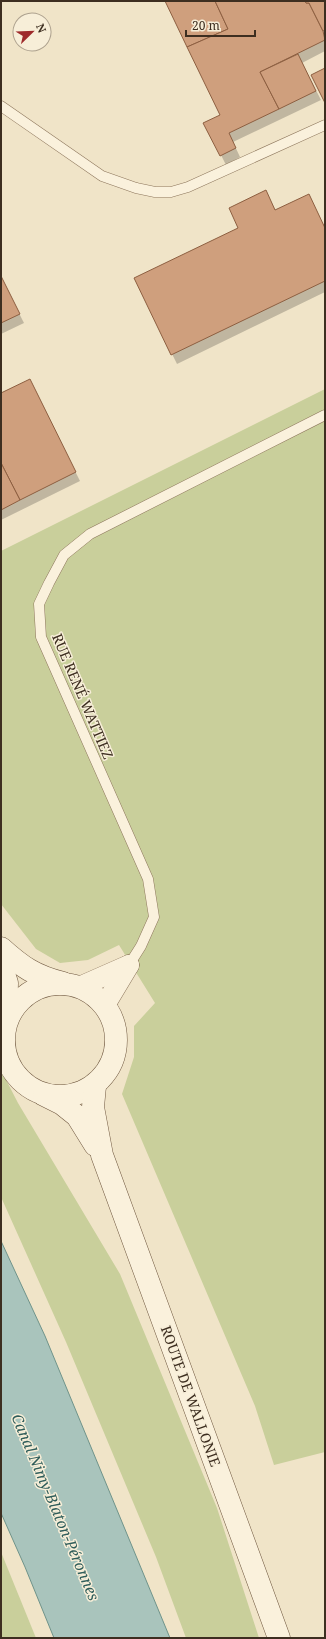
<svg xmlns="http://www.w3.org/2000/svg" width="326" height="1639" font-family="'Noto Serif',serif">
<style>
.green{fill:#c9cf9b}
.water{fill:#a9c4bc;stroke:#6f938a}
.shadow{fill:#0003}
.building{fill:#cf9f7d;stroke:#8d5f41}
.lines{fill:none;stroke-linecap:round;stroke-linejoin:round}
.lane-casing{stroke:#8d765c;stroke-width:11}
.street-casing{stroke:#8d765c;stroke-width:21}
.secondary-casing{stroke:#6f573f;stroke-width:23}
.lane{stroke:#faf1dc;stroke-width:10}
.street{stroke:#faf1dc;stroke-width:20}
.secondary{stroke:#faf1dc;stroke-width:22}
.labels{text-anchor:middle;dominant-baseline:central;stroke-width:3;stroke-linejoin:round;paint-order:stroke}
.street-label{font-size:14px;fill:#3d2e20;stroke:#f7eed8}
.water-label{font-size:15px;font-style:italic;fill:#2f5d5a;stroke:#f7eed8}
</style>
<rect width="100%" height="100%" fill="#f0e4c8"/>
<g class="green">
<path d="M325,389v1063l-51,13 -19,-59 -133,-312 12,-37v-31l21,-23 -36,-58 -31,15 -28,3 -24,-14 -35,-45v-353z"/>
<path d="M1,1070l17,33 102,171 97,234 42,130h-73l-30,-81 -90,-215 -65,-145z"/>
<path d="M1,1552l35,86h-35z"/>
</g>
<path class="water" d="M1,1241l44,95 125,302h-116l-29,-71 -24,-54z"/>
<g class="shadow">
<path d="M167,1h158v50l-23,12 19,37 -88,42 7,15 -14,8 -21,-42 16,-8z"/>
<path d="M266,192l10,19 37,-7 12,24v64l-148,72 -42,-85 104,-51z"/>
<path d="M1,278l23,45 -23,11z"/>
<path d="M34,389l46,92 -79,39v-126z"/>
</g>
<g class="building">
<path d="M165,1h50l13,28 -41,18z"/>
<path d="M215,1h90l1,2h3l14,28 2,9 -65,32 19,37 -50,24 7,15 -16,8 -17,-33 17,-8 -33,-68 41,-18z"/>
<path d="M305,1h20v29l-2,1 -14,-28h-3z"/>
<path d="M298,54l18,37 -37,18 -19,-37z"/>
<path d="M325,68v35l-14,-28z"/>
<path d="M266,190l9,20 34,-16 16,34v53l-154,74 -37,-77 104,-50 -9,-20z"/>
<path d="M1,276l19,38 -19,9z"/>
<path d="M30,379l46,93 -56,28 -19,-37v-70z"/>
<path d="M1,463l19,37 -19,10z"/>
</g>
<g class="lines">
<defs>
<g id="lane">
<path d="M1,106l101,70 34,12 19,4h16l17,-5 137,-62"/>
<path d="M129,965l12,-19 13,-29 -6,-38 -107,-242 -2,-33 10,-21 15,-28 26,-21 235,-119"/>
</g>
<g id="street">
<path d="M79,987l50,-22"/>
<path d="M105,1005l24,-40"/>
</g>
<g id="secondary">
<path d="M1,948c21,19 34,28 62,35"/>
<path d="M1,964l6,19 -1,39"/>
<circle cx="60" cy="1040" r="56"/>
<path d="M95,1086l-2,21 9,48 177,483"/>
<path d="M44,1095l18,9 15,12 18,29"/>
</g>
</defs>
<use href="#lane" class="lane-casing"/>
<use href="#street" class="street-casing"/>
<use href="#secondary" class="secondary-casing"/>
<use href="#lane" class="lane"/>
<use href="#street" class="street"/>
<use href="#secondary" class="secondary"/>
</g>
<g class="labels">
<g class="street-label">
<text transform="translate(83 696) rotate(67)">RUE RENÉ WATTIEZ</text>
<text transform="translate(191 1396) rotate(70)">ROUTE DE WALLONIE</text>
</g>
<g class="water-label">
<text transform="translate(56 1507) rotate(67)">Canal Nimy-Blaton-Péronnes</text>
</g>
</g>
<rect width="326" height="1639" fill="none" stroke="#3d2e20" stroke-width="4"/>
<g transform="translate(32 32) rotate(67)"><circle r="19" fill="#f7eed8" stroke="#ada18e"/>
<path d="M0-3L7 15L0 10L-7 15Z" fill="#9e2a2b"/>
<text y="-6" font-size="11" font-weight="bold" text-anchor="middle" fill="#3d2e20">N</text>
</g>
<path d="M186 30v6h69v-6" fill="none" stroke="#3d2e20" stroke-width="2"/>
<text x="192" y="30" font-size="12" fill="#3d2e20" stroke="#f7eed8" stroke-width="3" paint-order="stroke">20 m</text>
</svg>
